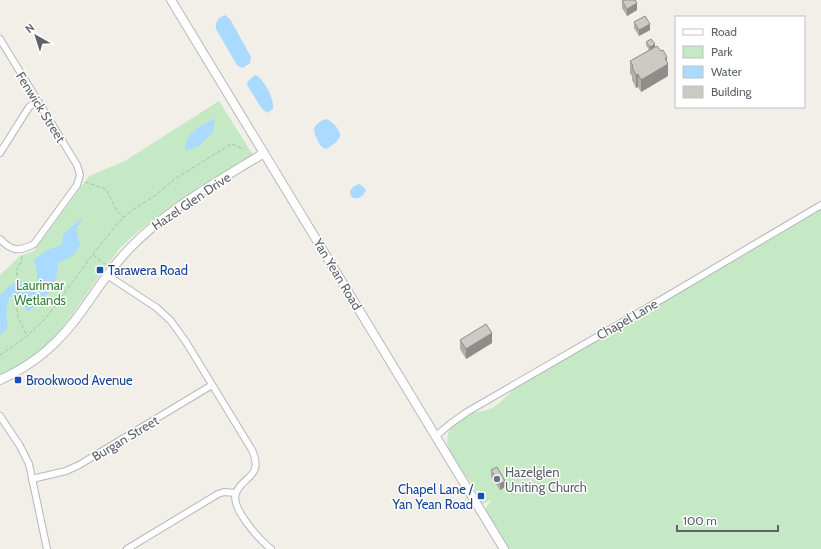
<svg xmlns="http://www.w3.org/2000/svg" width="821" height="549" font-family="Cabin,sans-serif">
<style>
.green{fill:#c5e8c5}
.water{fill:#aadaff}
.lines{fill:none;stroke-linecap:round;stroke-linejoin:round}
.street-casing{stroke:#b5b8bc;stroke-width:8}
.secondary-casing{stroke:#b6babf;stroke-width:10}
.path{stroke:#9cc7a9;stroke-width:1;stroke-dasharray:4 2;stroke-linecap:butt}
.street{stroke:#fff;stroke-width:6}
.secondary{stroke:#fff;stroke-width:8}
.wall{fill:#afaea9}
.shaded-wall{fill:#8f8d8a}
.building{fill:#cccac5;stroke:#8f8d8a}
.transit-dot{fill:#1a4fb4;stroke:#fff;stroke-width:1.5}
.worship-dot{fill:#6b7280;stroke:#fff;stroke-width:1.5}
.labels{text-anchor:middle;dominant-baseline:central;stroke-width:3;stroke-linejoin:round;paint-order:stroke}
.street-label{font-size:13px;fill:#5f6368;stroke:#fff}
.transit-label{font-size:13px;fill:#164399;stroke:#fff;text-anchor:start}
.park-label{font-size:13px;fill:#348238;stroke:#fff}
.worship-label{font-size:13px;fill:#5b616d;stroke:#fff;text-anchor:start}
</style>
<rect width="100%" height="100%" fill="#f1efe8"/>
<g class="green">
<path d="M219,101l34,54c-44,28 -94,55 -132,92 -5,6 -10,13 -15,20 -31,40 -54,90 -106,108v-100l20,-19 14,-5 55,-75 36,-15z"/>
<path d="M821,209v340h-313l-22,-37v-5l5,-6 -1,-1 -7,4 -2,-1c-6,-19 -19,-30 -29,-47 -11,-19 -2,-33 16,-41 8,-4 16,-3 24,-7 10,-6 17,-15 26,-22l125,-71 67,-41z"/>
</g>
<g class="water">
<path d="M225,15l5,4 21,38 -1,6 -7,5 -3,-1 -3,-2 -21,-36c-1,-8 2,-11 9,-14z"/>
<path d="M255,75c8,2 20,25 18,34l-6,4 -5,-4 -15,-24 1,-4z"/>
<path d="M215,118l-2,14 -14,14 -14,5c1,-20 15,-24 30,-33z"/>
<path d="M326,119c6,2 14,10 14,17 -1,5 -10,11 -14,13 -5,-2 -7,-5 -9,-10 -6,-11 -2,-16 9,-20z"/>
<path d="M358,184l3,1 5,5c-3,7 -8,10 -15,7l-1,-6 3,-4z"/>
<path d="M83,217l-7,12 4,15 -7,12 -15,7c0,26 -13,33 -30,49l-5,-7 -5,-10 -9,2 -3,15 2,16 -8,7v-40l11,-10 14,-5 2,1 4,9h3c6,-10 3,-19 0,-30l13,-10 15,-5 1,-11z"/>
</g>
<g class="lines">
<defs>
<g id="street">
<path d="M0,39l77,126 3,10 -3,10 -43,59c-15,8 -23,7 -34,-5"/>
<path d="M0,153l29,-46 8,-6"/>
<path d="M107,275l50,33 14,13 15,21 66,108c12,28 -9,25 -16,43 -6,15 24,47 35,56"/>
<path d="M0,416l20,30 9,18 18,85"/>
<path d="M436,436l14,-12 17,-12 197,-114 157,-93"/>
<path d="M32,479l34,-8 13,-6 133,-80"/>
<path d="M127,549l91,-55 6,-2 12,1"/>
</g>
<g id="secondary">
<path d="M171,0l333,549"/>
<path d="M0,380c37,-17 61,-39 84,-72 15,-21 28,-42 46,-60 39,-40 87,-66 134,-95"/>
</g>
</defs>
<use href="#street" class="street-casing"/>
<use href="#secondary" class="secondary-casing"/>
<g class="path">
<path d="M85,182l21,7 11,22 7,7"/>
<path d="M93,255l12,9"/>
<path d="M22,256l-1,7 -5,7 3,17 -2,22 1,8 9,19"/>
<path d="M0,355l27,-19 19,-18 47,-64 25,-31 14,-13 21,-13 22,-18 56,-35 13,5"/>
</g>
<use href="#street" class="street"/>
<use href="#secondary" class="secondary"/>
</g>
<g class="wall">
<path d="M622,1l15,9 -10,6 -5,-8z"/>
<path d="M634,22l16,8 -11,6 -5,-8z"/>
<path d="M646,42l9,5 12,14 1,15 -27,16 -3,-5 -2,1 -4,-8v-4l-2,-2v-13l19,-11 -3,-5z"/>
<path d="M460,340l32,3 -26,16 -6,-10z"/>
<path d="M491,470l14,17 -5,3 -9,-13z"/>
</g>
<g class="shaded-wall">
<path d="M637,3v7l-10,6v-7z"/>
<path d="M650,24v6l-11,6v-6z"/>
<path d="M655,44v3l-5,3v-3z"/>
<path d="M667,57v8l1,-1v12l-27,16v-12z"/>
<path d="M638,74v13l-2,1v-13z"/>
<path d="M492,333v10l-26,16v-10z"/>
<path d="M505,481v6l-5,3v-6z"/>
</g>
<g class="building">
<path d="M625,0h10l2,3 -10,6 -5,-8z"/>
<path d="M645,16l5,8 -11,6 -5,-8z"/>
<path d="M651,39l4,5 -5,3 -4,-5z"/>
<path d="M657,46l4,5 2,-1 4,7 -2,1 3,6 -27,16 -3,-6 -2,1 -4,-8 1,-1 -3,-5z"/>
<path d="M486,324l6,9 -26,16 -6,-9z"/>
<path d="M497,467l8,14 -5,3 -9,-14z"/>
</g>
<g class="transit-dot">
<rect x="96" y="266" width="8" height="8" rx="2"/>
<rect x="14" y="376" width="8" height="8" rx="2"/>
<rect x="477" y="492" width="8" height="8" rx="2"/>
</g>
<circle class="worship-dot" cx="497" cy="479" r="4"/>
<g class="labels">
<g class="street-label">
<text transform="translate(41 107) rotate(58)">Fenwick Street</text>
<text transform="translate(191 201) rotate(-34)">Hazel Glen Drive</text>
<text transform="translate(338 274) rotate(59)">Yan Yean Road</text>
<text transform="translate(627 319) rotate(-30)">Chapel Lane</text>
<text transform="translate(125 438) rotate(-31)">Burgan Street</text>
</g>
<g class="transit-label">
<text x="108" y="270">Tarawera Road</text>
<text x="26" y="380">Brookwood Avenue</text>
<text x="473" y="489" text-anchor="end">Chapel Lane /<tspan x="473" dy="15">Yan Yean Road</tspan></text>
</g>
<g class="park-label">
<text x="40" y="285">Laurimar<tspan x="40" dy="15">Wetlands</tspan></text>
</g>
<g class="worship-label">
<text x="505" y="472">Hazelglen<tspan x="505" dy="15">Uniting Church</tspan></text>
</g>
</g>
<rect x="675" y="16" width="130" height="92" fill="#ffffff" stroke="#bfc1c3"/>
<rect x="683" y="29" width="20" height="6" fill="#ffffff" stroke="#bfc1c3"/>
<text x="711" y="36" font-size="12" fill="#5f6368">Road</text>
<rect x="683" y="46" width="20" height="12" fill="#c5e8c5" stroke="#bfc1c3"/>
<text x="711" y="56" font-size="12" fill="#5f6368">Park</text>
<rect x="683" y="66" width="20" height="12" fill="#aadaff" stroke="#bfc1c3"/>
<text x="711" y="76" font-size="12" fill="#5f6368">Water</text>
<rect x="683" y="86" width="20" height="12" fill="#cccac5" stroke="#bfc1c3"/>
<text x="711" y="96" font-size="12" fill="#5f6368">Building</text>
<g transform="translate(36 36) rotate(321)" stroke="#ffffff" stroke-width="3" paint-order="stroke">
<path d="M0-3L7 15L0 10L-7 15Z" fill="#5f6368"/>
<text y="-6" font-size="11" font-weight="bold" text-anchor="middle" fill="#5f6368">N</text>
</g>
<path d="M677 525v6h101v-6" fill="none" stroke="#5f6368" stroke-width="2"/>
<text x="683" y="525" font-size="12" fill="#5f6368" stroke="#ffffff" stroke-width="3" paint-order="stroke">100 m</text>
</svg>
